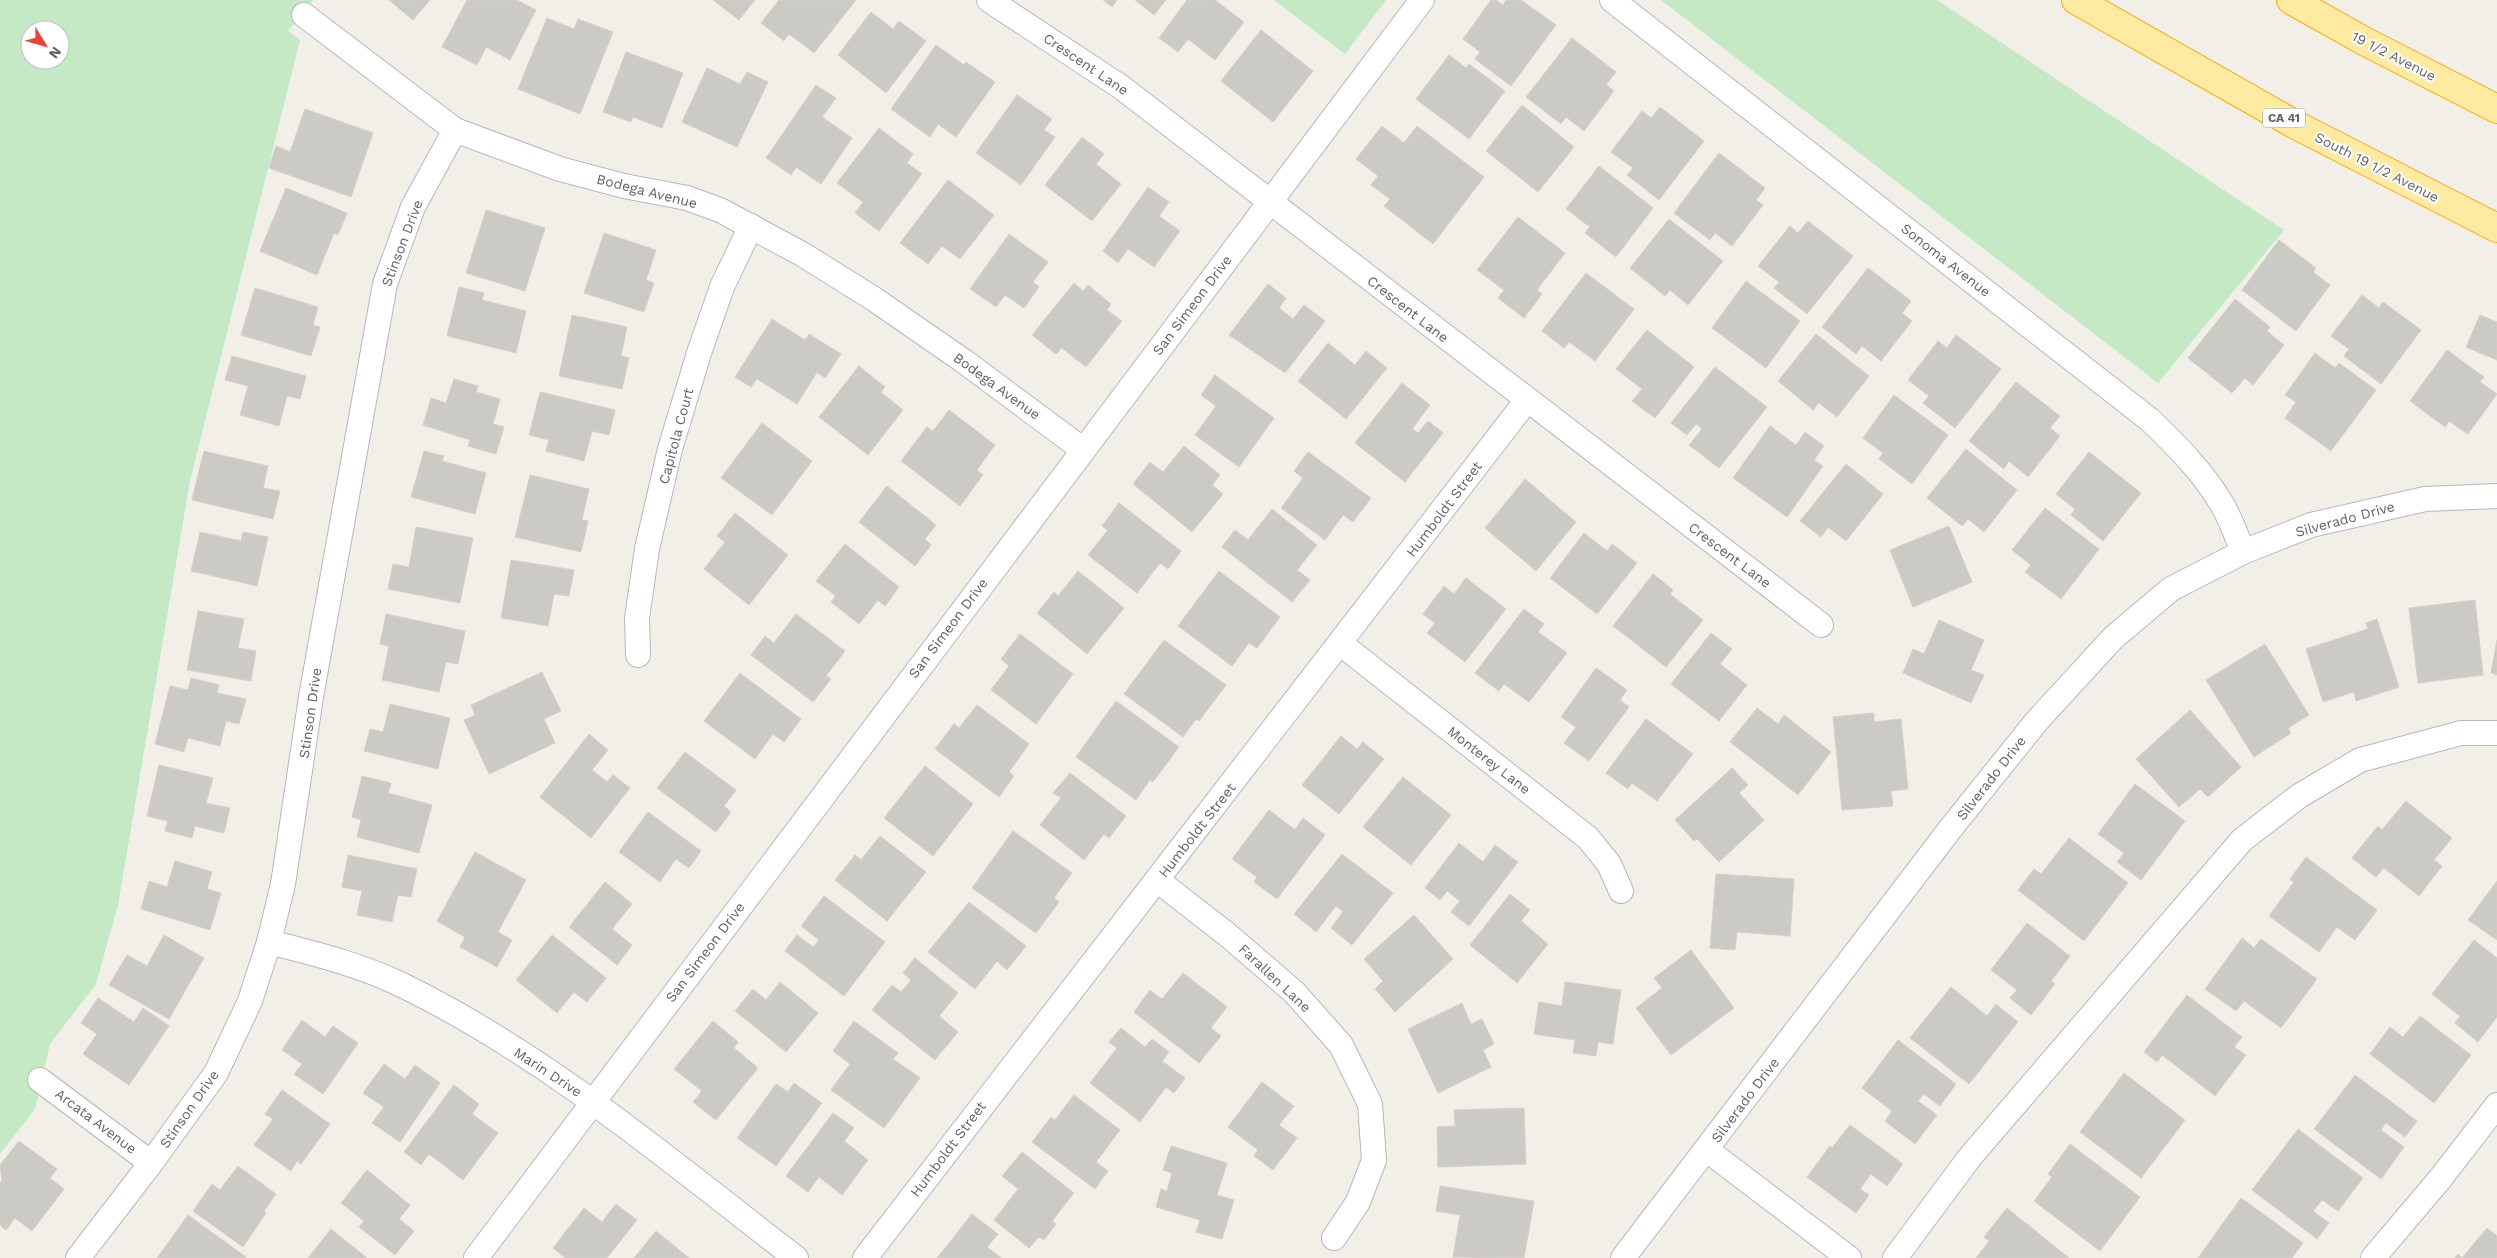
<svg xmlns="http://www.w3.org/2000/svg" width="2497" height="1258" font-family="'Work Sans',sans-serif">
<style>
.green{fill:#c5e8c5;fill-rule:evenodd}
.building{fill:#cccac5;stroke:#d6d1c6}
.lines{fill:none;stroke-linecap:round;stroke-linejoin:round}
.minor-casing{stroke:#b5b8bc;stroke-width:26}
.trunk-casing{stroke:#f9ab00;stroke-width:30}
.minor{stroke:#fff;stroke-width:24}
.trunk{stroke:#feeaa1;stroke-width:28}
.labels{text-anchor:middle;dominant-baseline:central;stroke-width:4;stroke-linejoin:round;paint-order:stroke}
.shield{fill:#fff;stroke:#8f9295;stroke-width:1}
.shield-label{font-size:12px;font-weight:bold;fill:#5f6368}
.street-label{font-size:14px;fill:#5f6368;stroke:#fff}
</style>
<rect width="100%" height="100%" fill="#f1efe8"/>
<g class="green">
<path d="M0,0h313l-25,31 12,9 -110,441 -72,424 -22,79 -46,60 -15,65 -35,45zM30,30h30v30h-30z"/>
<path d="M1274,0h112l-41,54z"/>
<path d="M1661,0h276l347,230 -126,153z"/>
</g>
<g class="building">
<path d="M389,0h41l-17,20z"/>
<path d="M467,0h50l19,10 -26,50 -24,-13 -9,18 -35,-18z"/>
<path d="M713,0h42l-16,20z"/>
<path d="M779,0h77l-42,53 -25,-19 -5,7 -23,-18z"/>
<path d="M1103,0h14l-5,7z"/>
<path d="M1135,0h31l-12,15z"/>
<path d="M1187,0h28l29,22 -29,38 -27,-21 -10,13 -19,-14z"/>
<path d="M1491,0h5l7,5 3,-5h15l35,25 -45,61 -36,-27 5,-7 -17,-13z"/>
<path d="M871,12l22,17 6,-8 27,20 -40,52 -48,-38z"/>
<path d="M547,18l27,11 4,-10 35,13 -33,82 -62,-25z"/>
<path d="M1261,30l52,41 -40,51 -52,-41z"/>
<path d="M1572,38l44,34 -10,13 8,6 -30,40 -18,-14 -5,7 -35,-27z"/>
<path d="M936,45l28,20 2,-3 29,20 -39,55 -18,-13 -8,13 -39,-28z"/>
<path d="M626,52l57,21 -21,55 -29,-11 -2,5 -28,-10z"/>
<path d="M1449,55l17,13 3,-4 36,27 -36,48 -53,-40z"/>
<path d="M707,68l33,16 7,-12 21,10 -31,65 -55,-25z"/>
<path d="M816,85l20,13 -14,19 30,21 -31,46 -25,-17 -5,8 -25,-17z"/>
<path d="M1017,95l35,24 -8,11 11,7 -34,48 -45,-32z"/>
<path d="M1522,105l52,42 -36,45 -52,-41z"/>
<path d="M1660,107l44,34 -45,59 -32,-25 6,-7 -22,-16 31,-41 9,7z"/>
<path d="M305,109l68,24 -22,64 -82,-29 7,-22 14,6z"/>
<path d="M1382,126l22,17 13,-17 67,51 -51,67 -49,-38 6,-7 -19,-14 7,-9 -22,-17z"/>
<path d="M879,128l34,26 -6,9 15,11 -43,57 -24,-18 8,-11 -26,-19z"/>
<path d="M1082,137l22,17 -8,10 25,20 -29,37 -47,-36z"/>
<path d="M1719,153l46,35 -9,12 7,5 -31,41 -17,-13 -5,7 -36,-27z"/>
<path d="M1599,166l54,42 -37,49 -31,-24 5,-6 -24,-18z"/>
<path d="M948,180l46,35 -34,44 -18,-13 -14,18 -28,-21z"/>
<path d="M1148,187l21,15 -10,14 21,15 -26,36 -26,-18 -10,14 -15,-12z"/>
<path d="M286,188l61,25 -9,22 -4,-2 -17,42 -57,-24z"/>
<path d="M486,210l59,18 -20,63 -59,-18z"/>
<path d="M1518,217l47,36 -28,37 5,4 -18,24 -26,-20 6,-8 -27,-20z"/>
<path d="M1669,219l54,42 -35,44 -18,-15 -5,6 -35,-28z"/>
<path d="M1808,221l45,35 -46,58 -33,-26 5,-6 -21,-16 32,-40 8,7z"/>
<path d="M604,233l52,17 -10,30 8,3 -10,29 -60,-19z"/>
<path d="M1009,234l39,28 -15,20 6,5 -15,21 -19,-13 -9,12 -26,-18z"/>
<path d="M2279,240l37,28 -3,4 17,13 -34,46 -54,-41z"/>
<path d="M1868,268l43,33 -9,12 10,8 -31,40 -19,-15 -6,8 -34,-27z"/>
<path d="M1586,273l48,36 -39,52 -26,-19 -5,6 -22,-17z"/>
<path d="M1746,281l54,40 -34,47 -54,-40z"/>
<path d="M1074,283l9,8 5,-6 23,19 -4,6 15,11 -36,46 -24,-19 -6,6 -24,-19z"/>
<path d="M1268,284l18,14 -7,10 14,11 11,-14 21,16 -40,52 -56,-38z"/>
<path d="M459,287l25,6 -2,7 44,11 -10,42 -69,-17z"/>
<path d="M255,288l63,19 -5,18 7,2 -9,29 -70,-21z"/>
<path d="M2362,295l17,13 4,-6 38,28 -40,54 -37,-28 5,-7 -18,-13z"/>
<path d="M2235,299l35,28 -3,4 17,14 -31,40 -8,-7 -13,15 -44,-35z"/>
<path d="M572,315l55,12 -6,29 8,2 -7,31 -63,-13z"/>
<path d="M2480,315l17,7v38l-31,-13z"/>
<path d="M772,319l33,21 4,-6 32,20 -16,24 -8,-6 -20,32 -40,-25 -6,8 -16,-10z"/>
<path d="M1647,330l47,37 -39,51 -23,-17 10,-12 -26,-20z"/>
<path d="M1816,334l53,42 -32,41 -18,-14 -6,7 -35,-29z"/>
<path d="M1956,335l45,34 -46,59 -32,-25 6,-7 -21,-16 30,-39 9,7z"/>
<path d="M1328,343l27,22 11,-14 21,17 -41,51 -48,-38z"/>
<path d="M2447,350l37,27 -4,5 17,12 -29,40 -19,-13 -4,6 -35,-26z"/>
<path d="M2315,353l20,15 4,-5 37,27 -45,61 -46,-33 11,-16 -11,-7z"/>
<path d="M232,356l74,20 -6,23 -13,-3 -8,30 -39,-11 8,-29 -23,-6z"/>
<path d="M859,366l26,21 -4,5 22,18 -35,45 -49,-38z"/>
<path d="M1715,367l52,40 -48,61 -30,-23 13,-16 -6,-5 -9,11 -16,-12z"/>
<path d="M1215,375l59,43 -35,49 -44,-32 21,-29 -15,-11z"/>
<path d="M454,379l24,7 -2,6 24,7 -7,25 11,3 -8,27 -28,-8 2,-6 -47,-15 8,-27 15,5z"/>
<path d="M2016,382l44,34 -10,12 10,8 -32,41 -19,-16 -5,8 -35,-28z"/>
<path d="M1402,383l28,22 -18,24 6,4 10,-12 15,12 -38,49 -50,-39z"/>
<path d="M540,392l75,18 -6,25 -17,-4 -8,30 -38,-10 3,-11 -20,-5z"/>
<path d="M1894,395l54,40 -36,49 -33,-25 4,-6 -20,-15z"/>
<path d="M949,410l46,35 -18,25 6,5 -23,31 -59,-45 26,-34 6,4z"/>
<path d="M762,423l50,38 -40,54 -51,-37z"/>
<path d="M1770,426l26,19 9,-13 19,14 -10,14 9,6 -36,51 -54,-39z"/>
<path d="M1184,446l36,29 -8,10 11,9 -31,38 -59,-48 17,-22 13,10z"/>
<path d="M1966,449l51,41 -33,42 -16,-13 -6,7 -35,-28z"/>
<path d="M204,451l64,15 -5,22 17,3 -7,28 -81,-19z"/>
<path d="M424,451l20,5 -2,5 44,12 -11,41 -64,-17z"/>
<path d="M1308,452l63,46 -18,24 -10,-7 -18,25 -44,-32 22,-30 -9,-7z"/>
<path d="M2089,452l52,41 -38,48 -32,-26 4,-6 -19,-15z"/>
<path d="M1846,464l37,30 -37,47 -18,-14 -7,10 -21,-16z"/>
<path d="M530,475l59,14 -7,31 6,1 -7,31 -66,-15z"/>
<path d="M1525,479l51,43 -40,49 -51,-43z"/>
<path d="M887,486l49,39 -11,14 6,6 -16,21 -56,-44z"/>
<path d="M1119,503l62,48 -13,18 -8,-6 -23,30 -49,-38 20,-25 -6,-4z"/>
<path d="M2045,508l54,41 -38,50 -36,-27 6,-7 -19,-15z"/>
<path d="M1272,509l45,36 -20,25 13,10 -18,22 -70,-55 13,-17 13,10z"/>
<path d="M735,513l53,42 -39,50 -45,-36 21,-27 -8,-6z"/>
<path d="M1949,526l23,56 -59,25 -23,-57z"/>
<path d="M416,527l57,11 -13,65 -72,-14 5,-25 16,3z"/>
<path d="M200,532l41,9 2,-9 25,5 -11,49 -66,-15z"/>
<path d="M1584,533l23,18 5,-7 25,19 -40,51 -47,-36z"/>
<path d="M845,544l54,43 -14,19 -7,-6 -19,24 -28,-22 5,-6 -20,-15z"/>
<path d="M511,560l63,10 -5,26 -15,-2 -6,32 -47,-8z"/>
<path d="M1078,571l46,37 -37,46 -50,-41 17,-21 4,4z"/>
<path d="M1219,571l61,46 -23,31 -8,-5 -17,23 -54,-40z"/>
<path d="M1653,574l20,16 -3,4 33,26 -37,47 -53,-41z"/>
<path d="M1466,578l40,31 -41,53 -38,-29 8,-10 -12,-9 21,-28 10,8z"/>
<path d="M2475,600l8,75 -65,8 -9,-75z"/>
<path d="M1524,609l20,15 -6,8 29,21 -38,49 -25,-18 -5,7 -24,-18z"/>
<path d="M198,611l46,8 -6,29 18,3 -5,30 -64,-11z"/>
<path d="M386,614l79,17 -7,33 -12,-2 -7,30 -57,-12 7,-34 -9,-2z"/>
<path d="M796,614l49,37 -19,25 5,3 -18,23 -62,-47 14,-19 9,7z"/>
<path d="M2377,619l22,68 -43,14 -2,-9 -31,10 -17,-53 62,-20 -2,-6z"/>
<path d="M1939,620l45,20 -13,30 13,5 -13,28 -68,-30 10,-24 11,5z"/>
<path d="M1711,633l21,16 -12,15 27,21 -28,36 -48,-37z"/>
<path d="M1020,634l53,40 -37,50 -45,-34 18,-24 -8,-7z"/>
<path d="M1164,640l62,45 -27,36 -3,-2 -13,18 -59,-43z"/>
<path d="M2497,640v35l-6,-2z"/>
<path d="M2265,644l44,71 -21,13 3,5 -37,24 -48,-77z"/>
<path d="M1596,668l31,22 -7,10 9,7 -40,54 -25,-18 12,-16 -15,-10z"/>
<path d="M542,672l19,39 -17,8 11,24 -66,31 -25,-54 11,-5 -4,-10z"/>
<path d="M740,673l61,46 -17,23 -11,-8 -18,25 -51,-38z"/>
<path d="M191,678l28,7 -2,8 29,6 -7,25 -13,-3 -6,25 -32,-8 -4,14 -29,-8 15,-58 18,4z"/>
<path d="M1116,701l63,46 -26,35 -3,-2 -14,20 -60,-43z"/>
<path d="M390,704l60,14 -12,51 -74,-18 6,-22 13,3z"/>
<path d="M977,705l52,39 -20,28 5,4 -15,21 -64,-48 19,-25 5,4z"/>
<path d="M1757,708l21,16 6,-9 47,37 -33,43 -68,-53z"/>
<path d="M2190,710l51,57 -33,30 -8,-8 -21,18 -43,-48z"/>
<path d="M1874,713v9l27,-3 7,70 -17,2 2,15 -51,4 -9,-93z"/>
<path d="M1646,719l47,35 -36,47 -25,-18 -4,6 -22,-16z"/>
<path d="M589,734l19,16 -16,20 15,12 6,-7 17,13 -39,50 -51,-41z"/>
<path d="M1341,736l16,13 6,-7 21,17 -45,55 -37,-29z"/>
<path d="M685,752l51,38 -12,16 7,6 -15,20 -59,-44z"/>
<path d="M159,765l54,13 -7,25 24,5 -6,25 -29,-7 -3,12 -27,-7 3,-10 -21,-5z"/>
<path d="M925,766l48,38 -40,52 -49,-38z"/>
<path d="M1732,768l16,17 -9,8 25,27 -45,42 -22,-23 -3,2 -19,-21z"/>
<path d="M1070,773l56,43 -17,22 -5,-4 -20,26 -44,-35 21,-27 -8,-5z"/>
<path d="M362,776l29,7 -3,10 44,12 -13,48 -62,-16 4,-17 -9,-3z"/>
<path d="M1403,777l48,38 -40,50 -48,-38z"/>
<path d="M2135,784l50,37 -44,59 -24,-18 7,-9 -26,-19z"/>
<path d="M2406,801l46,37 -18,22 8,6 -23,30 -35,-28 -8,9 -24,-19 26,-32 4,4z"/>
<path d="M1269,810l26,20 8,-12 22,17 -48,64 -23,-17 3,-5 -25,-18z"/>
<path d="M648,812l53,39 -12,17 -13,-9 -16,23 -41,-30z"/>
<path d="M1013,831l59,42 -18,25 5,4 -23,31 -64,-45z"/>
<path d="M880,836l46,36 -39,49 -52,-41 20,-25 6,5z"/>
<path d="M2069,838l59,45 -44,58 -66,-51 16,-21 7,5z"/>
<path d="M1459,843l24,19 12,-17 23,17 -49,64 -18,-14 9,-11 -13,-10 -7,9 -15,-12z"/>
<path d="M475,852l51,28 -28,52 14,8 -15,27 -37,-20 5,-10 -28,-16z"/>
<path d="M1342,854l51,39 -41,52 -21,-17 12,-16 -7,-6 -20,26 -22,-18z"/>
<path d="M348,855l69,14 -6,28 -13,-2 -6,27 -35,-7 5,-24 -20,-4z"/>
<path d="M2306,857l71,53 -22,30 -18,-13 -18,25 -50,-36 25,-34 -4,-3z"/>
<path d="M175,861l37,11 -5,17 14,4 -11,37 -69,-21 8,-28 18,6z"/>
<path d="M1716,874l78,5 -4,57 -53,-4 -2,18 -25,-2z"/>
<path d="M2497,881v59l-29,-20z"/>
<path d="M605,882l27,22 -20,25 20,16 -15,20 -48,-38z"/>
<path d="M1510,894l20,16 -9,11 27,23 -31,39 -47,-38z"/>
<path d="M824,896l61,46 -41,54 -59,-45 12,-16 16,12 6,-7 -18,-14z"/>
<path d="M969,902l57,44 -19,24 -10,-9 -22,28 -47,-37z"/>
<path d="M1414,915l39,44 -58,53 -20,-23 8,-8 -19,-22z"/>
<path d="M2027,923l43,33 -19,25 4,3 -24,31 -21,-17 7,-8 -26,-20z"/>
<path d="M164,935l40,23 -35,61 -60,-34 18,-30 20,11z"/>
<path d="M552,935l54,43 -19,24 -13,-10 -17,21 -41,-33z"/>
<path d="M2242,938l12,10 7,-9 56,40 -36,49 -37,-27 -8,10 -31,-22z"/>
<path d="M2474,940l23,18v59l-19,25 -23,-19 5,-7 -28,-22z"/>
<path d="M1691,950l43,58 -63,47 -35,-47 26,-20 -8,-10z"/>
<path d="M915,958l43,35 -19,23 19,16 -23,28 -63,-50 20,-25 9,7 10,-12 -8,-7z"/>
<path d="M1183,973l44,34 -16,21 10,8 -22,27 -65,-51 16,-22 12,9z"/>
<path d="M780,982l38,31 -32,39 -51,-41 18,-22 13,11z"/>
<path d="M1565,982l56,8 -8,54 -15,-2 -2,14 -23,-3 2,-13 -41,-6 5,-32 23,4z"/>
<path d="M1951,987l36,29 9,-12 22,18 -49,62 -59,-46z"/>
<path d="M2187,995l55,42 -8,10 12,8 -31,41 -53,-41 -5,7 -13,-10z"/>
<path d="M98,998l36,24 9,-14 26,18 -40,59 -46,-31 14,-20 -16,-11z"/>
<path d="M1462,1003l9,21 11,-5 12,25 -11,6 8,17 -53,26 -30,-64z"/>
<path d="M2420,1016l51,39 -37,48 -64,-49 20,-27 13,10z"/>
<path d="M302,1020l23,17 8,-11 25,17 -35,51 -29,-20 8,-10 -20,-14z"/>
<path d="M713,1021l25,21 -4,6 24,20 -42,52 -23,-18 9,-11 -28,-22z"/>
<path d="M854,1021l44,32 -5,6 27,19 -36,50 -53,-38 19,-26 -17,-13z"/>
<path d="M1121,1028l24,19 7,-8 17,13 -7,9 23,17 -11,15 -8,-6 -26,35 -50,-39 27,-35 -8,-6z"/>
<path d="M1898,1040l58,44 -16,22 -16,-12 -6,7 19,14 -22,29 -30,-23 7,-10 -30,-23z"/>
<path d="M384,1064l21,15 10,-14 25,18 -40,59 -28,-19 12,-16 -21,-14z"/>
<path d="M2124,1073l61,47 -44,58 -61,-46z"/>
<path d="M2355,1075l62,46 -12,16 -19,-14 -5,7 23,17 -23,32 -67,-50z"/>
<path d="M1262,1082l32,24 -15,19 18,13 -24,32 -19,-14 4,-6 -30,-23z"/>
<path d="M794,1083l28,20 -46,63 -39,-28 39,-54 12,8z"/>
<path d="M454,1085l25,19 -7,10 26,19 -35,47 -34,-26 -8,11 -17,-13z"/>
<path d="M282,1090l48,34 -29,40 -4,-3 -6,10 -37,-26 19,-26 -8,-5z"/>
<path d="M1074,1095l46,35 -24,32 12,9 -13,18 -63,-47 19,-25 4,3z"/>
<path d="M1524,1108l2,56 -88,3 -1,-40 18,-1 -1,-16z"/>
<path d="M833,1113l21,15 -10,13 24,19 -26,35 -23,-18 -11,15 -22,-16z"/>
<path d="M1850,1125l53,39 -16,22 -16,-12 -11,15 9,6 -13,18 -49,-36 23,-31 2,2z"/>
<path d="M2298,1129l65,49 -25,33 -16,-11 -9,11 16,12 -12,16 -65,-49z"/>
<path d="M19,1141l38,28 -7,9 14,11 -32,42 -17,-13 -9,12 -6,-5v-42l2,-2 -2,-16z"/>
<path d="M2070,1144l70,53 -40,54 -66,-50 18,-24 -4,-3z"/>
<path d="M1171,1146l56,17 -10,32 17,5 -12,39 -26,-7 4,-12 -44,-13 5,-18 6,2 5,-18 -9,-3z"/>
<path d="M1022,1152l52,41 -22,28 4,3 -12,16 -5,-3 -10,11 -35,-28 24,-31 -16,-13z"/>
<path d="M238,1166l38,28 -12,17 2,2 -23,34 -50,-36 19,-27 8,6z"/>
<path d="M367,1170l43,35 -11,14 15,12 -19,24 -36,-28 5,-6 -23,-18z"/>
<path d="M1440,1186l94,15 -10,57 -71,-1 7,-42 -24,-4z"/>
<path d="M2241,1198l62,45 -11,15h-94z"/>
<path d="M616,1204l21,16 -30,38h-42l-12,-10 31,-40 18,14z"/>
<path d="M2007,1208l62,50h-93l13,-17 -5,-4z"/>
<path d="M972,1214l26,20 -11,13 14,11h-64z"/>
<path d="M188,1215l58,42 -1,1h-88z"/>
<path d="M2487,1228l10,8v22h-42l3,-4 4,4z"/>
<path d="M331,1229l36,29h-59z"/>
<path d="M656,1231l33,27h-55z"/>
</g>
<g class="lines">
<defs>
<g id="minor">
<path d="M989,0l132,87 700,538"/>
<path d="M1612,0l538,420c27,26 54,53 73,86 8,14 14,31 20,46"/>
<path d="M304,15l151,115 105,39 64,17 63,12 33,12 82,44 72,45 91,63 117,87"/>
<path d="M1341,644l247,194 21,26 12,27"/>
<path d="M638,655l-1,-37 10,-69 23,-100 29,-96 23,-66 29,-61"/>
<path d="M1157,880l72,56 65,56 47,53 29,59 4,56 -16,42 -24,36"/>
<path d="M269,942c47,12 93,23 137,45 142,70 265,175 390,271"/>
<path d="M40,1080l111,83"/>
<path d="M1707,1150l142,108"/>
<path d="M78,1258l73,-95 65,-90 34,-72 19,-59 14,-58 28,-187 74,-413 28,-77 42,-77"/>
<path d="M476,1258l946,-1258"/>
<path d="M865,1258c219,-287 443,-571 662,-858"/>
<path d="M1623,1258l328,-430 85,-106 77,-84 58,-49 72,-37 68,-27 114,-26 72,-3"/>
<path d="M1895,1258l75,-101 272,-317 57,-44 61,-36 101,-27h36"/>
<path d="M2373,1258l67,-79 57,-74"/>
</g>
<g id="trunk">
<path d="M2076,0l220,125 201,103"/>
<path d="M2291,0l75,42 131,67"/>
</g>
</defs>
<use href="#minor" class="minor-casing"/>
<use href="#trunk" class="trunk-casing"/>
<use href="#minor" class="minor"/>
<use href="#trunk" class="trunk"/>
</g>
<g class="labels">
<rect class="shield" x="2263" y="108.5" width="42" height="19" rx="4"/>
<g class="shield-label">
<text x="2284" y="118">CA 41</text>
</g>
<g class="street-label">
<text transform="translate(2394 56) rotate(27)">19 1/2 Avenue</text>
<text transform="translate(1086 64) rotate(34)">Crescent Lane</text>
<text transform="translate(2377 167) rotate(27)">South 19 1/2 Avenue</text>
<text transform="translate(647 191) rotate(14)">Bodega Avenue</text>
<text transform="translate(402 243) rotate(-69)">Stinson Drive</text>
<text transform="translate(1946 260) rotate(38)">Sonoma Avenue</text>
<text transform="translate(1192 305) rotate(-53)">San Simeon Drive</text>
<text transform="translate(1408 309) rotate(38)">Crescent Lane</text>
<text transform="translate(997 386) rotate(36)">Bodega Avenue</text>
<text transform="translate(676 436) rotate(-75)">Capitola Court</text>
<text transform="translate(1444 509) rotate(-53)">Humboldt Street</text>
<text transform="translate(2345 519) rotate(-15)">Silverado Drive</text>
<text transform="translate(1730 555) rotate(37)">Crescent Lane</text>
<text transform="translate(948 628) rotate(-53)">San Simeon Drive</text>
<text transform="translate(310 713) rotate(-82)">Stinson Drive</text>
<text transform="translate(1489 760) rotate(38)">Monterey Lane</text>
<text transform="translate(1991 778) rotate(-52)">Silverado Drive</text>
<text transform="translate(1197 830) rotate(-52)">Humboldt Street</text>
<text transform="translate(705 952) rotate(-53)">San Simeon Drive</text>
<text transform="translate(1275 978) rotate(43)">Farallen Lane</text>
<text transform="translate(548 1072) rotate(33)">Marin Drive</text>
<text transform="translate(1745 1100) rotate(-53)">Silverado Drive</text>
<text transform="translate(189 1109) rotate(-55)">Stinson Drive</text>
<text transform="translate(96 1121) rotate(37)">Arcata Avenue</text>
<text transform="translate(948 1149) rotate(-53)">Humboldt Street</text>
</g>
</g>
<g transform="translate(45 45) rotate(127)"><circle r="24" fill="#ffffff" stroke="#bfc1c3"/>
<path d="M0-4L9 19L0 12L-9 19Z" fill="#ea4335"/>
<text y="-8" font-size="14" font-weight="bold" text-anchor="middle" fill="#5f6368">N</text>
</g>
</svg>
